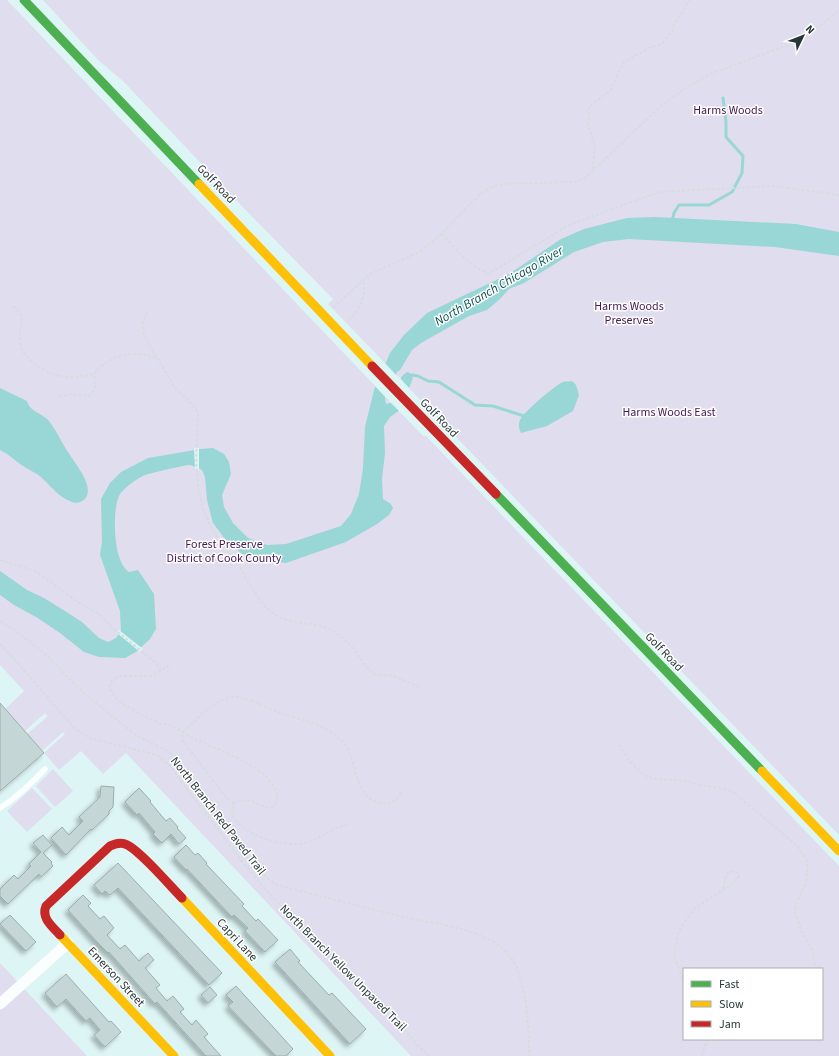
<svg xmlns="http://www.w3.org/2000/svg" width="839" height="1056" font-family="'Source Sans 3',sans-serif">
<style>
.green{fill:#e0ddef;fill-rule:evenodd}
.water{fill:#99d6d6}
.pier{fill:#def5f5}
.lines{fill:none;stroke-linecap:round;stroke-linejoin:round}
.stream{stroke:#99d6d6;stroke-width:3}
.building{fill:#c4d6d6;stroke:#9caeae;filter:url(#shadow)}
.path{stroke:#d6dddd;stroke-width:2;stroke-dasharray:3 2;stroke-linecap:butt}
.lane{stroke:#fafefe;stroke-width:5.5}
.street{stroke:#fafefe;stroke-width:11}
.fast{stroke:#4caf50;stroke-width:9}
.slow{stroke:#ffc107;stroke-width:9}
.jam{stroke:#c62828;stroke-width:9}
.labels{text-anchor:middle;dominant-baseline:central;stroke-width:3;stroke-linejoin:round;paint-order:stroke}
.park-label{font-size:12px;fill:#441851;stroke:#fff}
.street-label{font-size:12px;fill:#273737;stroke:#fff}
.water-label{font-size:13px;font-style:italic;fill:#0d5253;stroke:#fff}
</style>
<defs>
<filter id="shadow"><feDropShadow dx="-3.5" dy="3.5" stdDeviation="2" flood-color="#0004"/></filter>
</defs>
<rect width="100%" height="100%" fill="#def5f5"/>
<g class="green">
<path d="M0,0h7l394,413 22,23h3l413,430v190h-428l-285,-303 -23,21 -22,-23 -22,19 -15,-17 21,-19 -2,-2 -21,19 -15,-17 21,-18 -3,-3 -20,18 -20,-22 19,-18 -24,-26zM684,969h138v70h-138z"/>
<path d="M43,0h796v835l-511,-531 5,-5 -105,-107 -105,-111 -24,-20z"/>
<path d="M53,769l20,22 -18,16 -19,-21z"/>
<path d="M32,788l20,21 -25,23 -20,-21z"/>
<path d="M0,963l87,93h-87z"/>
</g>
<g class="water">
<path d="M655,217l141,7 43,8v24l-64,-9 -146,-8 -26,3 -29,10 -50,31 -15,6 -9,10 -13,11 -18,6 -48,27 -9,7 -12,20 -3,2 -12,27 1,5 4,-1 12,-27 5,-4 3,1 3,5 -13,32 -10,7 -6,9 1,27 -3,26 1,20 8,5 2,4 -4,7 -12,9 -31,18 -60,21 -23,-3 -21,-6 -17,-15 -12,-16 -6,-23 -2,-23 -3,-7c-4,-2 -8,-4 -12,-5 -6,0 -38,8 -45,10 -7,3 -23,14 -26,21 -7,15 -6,67 10,76l9,-2 16,24 2,35 -6,10 -14,13 -11,6 -26,-1 -15,-5 -24,-19 -24,-16 -22,-12 -14,-10v-24l27,19 17,8 21,13 17,11 17,16 9,4 8,-4 5,-7 -1,-20 -20,-56 2,-13 -1,-43 9,-16 11,-11 27,-14 53,-9 12,-1 11,6 5,8 2,12 -9,21 2,12 9,16 15,15 19,7 19,-1 55,-18 10,-12 8,-20 4,-26 2,-41 9,-37 16,-37 14,-18 23,-22 82,-39 52,-35 23,-10 43,-11z"/>
<path d="M572,381l4,4 3,10 -6,16 -26,15 -26,7c-2,-5 -3,-8 -1,-13 4,-8 34,-34 43,-38 2,-1 6,0 9,-1z"/>
<path d="M0,388l27,13c3,11 15,12 22,20 8,10 13,23 21,34 6,10 22,28 17,41 -3,6 -10,8 -15,6 -14,-5 -21,-16 -31,-25 -6,-5 -12,-7 -18,-11 -8,-5 -14,-12 -23,-16z"/>
</g>
<g class="pier">
<path d="M385,363l12,13 -10,23 -12,-13z"/>
<path d="M399,377l11,12 -10,23 -11,-11z"/>
<path d="M194,448h5v23l-4,-2z"/>
<path d="M119,630l24,19 -3,3 -23,-19z"/>
</g>
<g class="lines">
<g class="stream">
<path d="M672,221l2,-8 5,-8h30l23,-13 10,-19 1,-17 -17,-19v-15l-3,-24"/>
<path d="M412,375l6,1 10,5 11,1 36,23 18,1 31,10"/>
</g>
</g>
<g class="building">
<path d="M0,703l44,50 -44,38z"/>
<path d="M101,786l13,1 -1,20 -4,4v3l-17,16 -1,-1 -25,26 -15,-17 11,-11 7,8 14,-14 -4,-4 21,-20z"/>
<path d="M139,788l12,13 -1,1 16,19 4,-3 8,9 -1,1 9,10 -7,6 -8,-10 -9,9 -9,-9 2,-2 -16,-19 -2,2 -12,-13z"/>
<path d="M43,835l9,10 -9,8 9,9 -1,1 2,3 -12,11 -2,-3 -31,30 -8,-8v-7l14,-14 4,4 13,-13 -2,-2 12,-12 -8,-9z"/>
<path d="M186,845l9,10 3,-2 9,10 -1,1 38,40 -2,2 14,15 2,-2 20,21 -13,12 -20,-21 3,-3 -14,-13 -2,2 -45,-48 -1,1 -12,-13z"/>
<path d="M118,863l104,110 -13,12 -91,-97 -8,7 -5,-4 -3,3 -8,-9z"/>
<path d="M83,895l8,8 -3,3 12,13 4,-3 10,12 -7,7 13,14 5,-4 14,16 9,-8 6,7 -9,8 15,17 -4,3 11,13 6,-5 11,13 -4,3 12,13 4,-5 12,14 -4,3 17,19h-15l-49,-54 -2,2 -46,-52 -1,1 -10,-10 -30,-33z"/>
<path d="M10,915l26,27 -10,9 -26,-27z"/>
<path d="M290,949l10,12 -2,1 31,33 3,-2 34,36 -16,15 -75,-82z"/>
<path d="M66,974l43,48 2,-1 10,11 -16,15 -11,-12 6,-5 -10,-12 -4,3 -20,-22 -9,8 -12,-14z"/>
<path d="M236,986l57,63 -7,7h-10l-48,-50 5,-4 -7,-7z"/>
<path d="M210,987l7,8 -9,8 -7,-8z"/>
</g>
<g class="lines">
<g class="path">
<path d="M593,169l2,-23 -7,-20 1,-19 22,-17 12,-27 26,-15 13,-4 11,-14 1,-6 8,-11 7,-13h2"/>
<path d="M442,234l17,19 12,11 17,10 81,-49 90,-33 114,-6 66,9"/>
<path d="M13,306c16,12 5,20 7,36 2,19 29,34 47,35 9,1 18,-2 27,-3"/>
<path d="M333,308l37,-34 48,-21 17,-13 44,-45 13,-8 12,-3 70,-2 11,-4 76,-72 20,-15 29,-17 89,-33 14,-9 26,-22"/>
<path d="M147,312c-6,12 -5,18 0,29l28,47 20,19 3,7c-2,40 -6,82 16,118 7,12 18,22 25,34 11,17 19,39 38,50 12,7 26,6 38,9 30,5 39,26 56,47l4,2 19,2 26,11"/>
<path d="M349,321c10,-14 18,-22 14,-40"/>
<path d="M59,397l11,-3 19,2c8,-7 7,-12 5,-22 9,-13 30,-22 45,-20 7,0 13,3 19,5"/>
<path d="M0,560l35,11 43,31 21,12 15,15 41,33 6,8"/>
<path d="M0,621l17,11 21,16 17,15 14,16 20,18 45,37 31,16 6,4c12,16 26,32 39,48 20,28 37,61 65,82 40,11 80,21 120,31 35,9 90,11 115,41 17,22 19,73 19,100"/>
<path d="M0,644l24,26 51,59 15,9 67,17 12,10 72,95 26,31 70,74 59,55 24,28 10,8"/>
<path d="M169,665c-7,5 -13,10 -21,11 -9,2 -36,-6 -38,10 -1,15 38,32 49,37 4,1 8,1 12,3 9,3 16,9 24,13 22,11 78,28 82,57 0,3 0,8 -4,11 -5,3 -17,-5 -23,-6 -5,-1 -10,-1 -15,0l-3,12c7,22 52,35 73,30 8,-2 15,-6 22,-10 7,-5 16,-7 23,-10"/>
<path d="M619,745l12,18 15,13 9,3 26,1 25,6 19,3 8,3 42,35 23,20 9,14v16l-2,8 -9,19 -1,7 6,19 12,22 2,17"/>
<path d="M234,804l-8,-7 -38,-49c-4,-6 -7,-9 -5,-16 12,-11 31,-32 48,-35 14,-2 36,11 49,16 13,4 27,8 40,13 8,4 16,9 23,16 16,17 8,54 37,61 11,3 16,-3 22,-11"/>
<path d="M684,983l-10,-28 4,-21 5,-10 12,-16 39,-25 5,-7 -2,-4 -7,-1 -3,3 -2,5 -2,11"/>
<path d="M702,1056l5,-17"/>
</g>
<path class="lane" d="M0,808c17,-11 31,-24 45,-39"/>
<path class="street" d="M0,1004l68,-61"/>
<g class="fast">
<path d="M24,0l175,184"/>
<path d="M496,494l266,277"/>
</g>
<g class="slow">
<path d="M199,184l173,182"/>
<path d="M762,771l77,80"/>
<path d="M182,898l148,158"/>
<path d="M60,935l114,121"/>
</g>
<g class="jam">
<path d="M372,366l124,128"/>
<path d="M60,935c-8,-9 -19,-17 -14,-29l64,-60c5,-2 10,-4 15,-2 13,4 46,43 57,54"/>
</g>
</g>
<g class="labels">
<g class="park-label">
<text x="728" y="110">Harms Woods</text>
<text x="629" y="306">Harms Woods<tspan x="629" dy="14">Preserves</tspan></text>
<text x="669" y="412">Harms Woods East</text>
<text x="224" y="544">Forest Preserve<tspan x="224" dy="14">District of Cook County</tspan></text>
</g>
<g class="street-label">
<text transform="translate(216 184) rotate(46)">Golf Road</text>
<text transform="translate(439 418) rotate(46)">Golf Road</text>
<text transform="translate(664 652) rotate(46)">Golf Road</text>
<text transform="translate(218 816) rotate(52)">North Branch Red Paved Trail</text>
<text transform="translate(237 940) rotate(47)">Capri Lane</text>
<text transform="translate(343 968) rotate(45)">North Branch Yellow Unpaved Trail</text>
<text transform="translate(116 977) rotate(47)">Emerson Street</text>
</g>
<g class="water-label">
<text transform="translate(499 286) rotate(-30)">North Branch Chicago River</text>
</g>
</g>
<rect x="683" y="968" width="140" height="72" fill="#ffffff" stroke="#a9afaf"/>
<rect x="691" y="981" width="20" height="6" fill="#4caf50" stroke="#a9afaf"/>
<text x="719" y="988" font-size="12" fill="#273737">Fast</text>
<rect x="691" y="1001" width="20" height="6" fill="#ffc107" stroke="#a9afaf"/>
<text x="719" y="1008" font-size="12" fill="#273737">Slow</text>
<rect x="691" y="1021" width="20" height="6" fill="#c62828" stroke="#a9afaf"/>
<text x="719" y="1028" font-size="12" fill="#273737">Jam</text>
<g transform="translate(803 36) rotate(47)" stroke="#ffffff" stroke-width="3" paint-order="stroke">
<path d="M0-3L7 15L0 10L-7 15Z" fill="#273737"/>
<text y="-6" font-size="11" font-weight="bold" text-anchor="middle" fill="#273737">N</text>
</g>
</svg>
